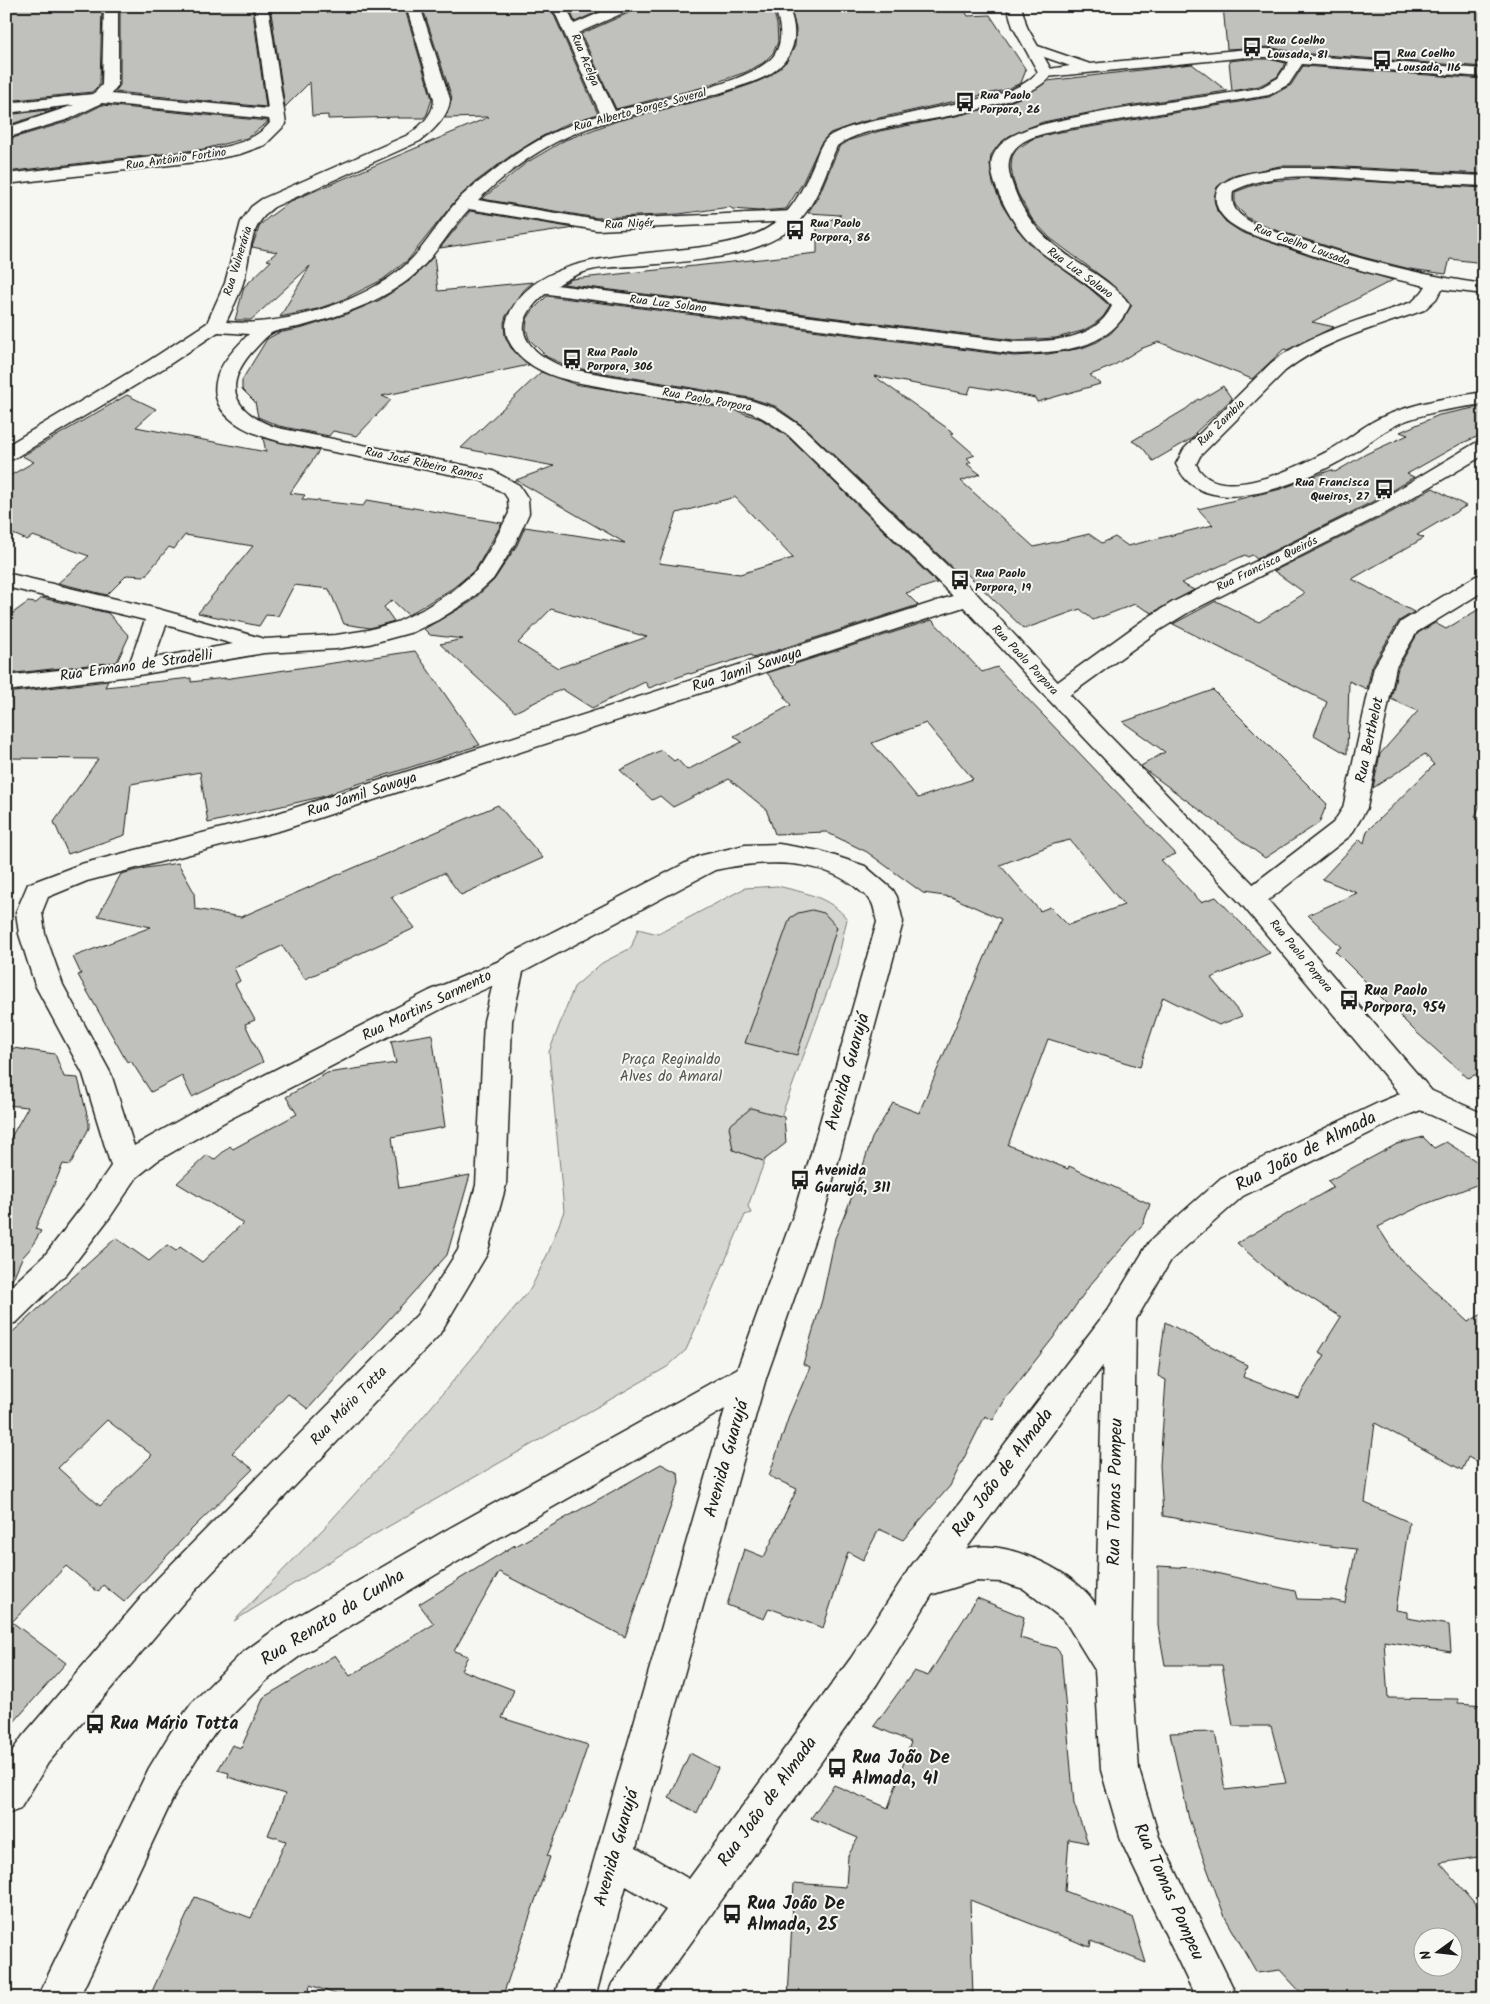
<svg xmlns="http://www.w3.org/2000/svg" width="1490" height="2004" font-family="Kalam,sans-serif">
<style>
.green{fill:#d6d6d2;stroke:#797977}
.building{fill:#c0c0bd;stroke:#1c1c1c;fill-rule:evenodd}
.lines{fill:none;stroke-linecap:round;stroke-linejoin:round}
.minor-casing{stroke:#1c1c1c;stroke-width:3}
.tertiary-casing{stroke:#1c1c1c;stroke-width:3}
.minor{fill:#f6f6f2;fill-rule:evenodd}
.tertiary{fill:#f6f6f2;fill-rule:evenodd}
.labels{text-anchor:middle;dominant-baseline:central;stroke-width:4;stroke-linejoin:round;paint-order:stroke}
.far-poi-label{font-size:12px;font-weight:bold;fill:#1c1c1c;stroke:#f6f6f2;text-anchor:start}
.far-street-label{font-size:12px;fill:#1c1c1c;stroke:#f6f6f2}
.street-label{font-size:15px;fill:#1c1c1c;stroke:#f6f6f2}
.poi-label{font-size:15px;font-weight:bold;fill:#1c1c1c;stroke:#f6f6f2;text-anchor:start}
.park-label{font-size:15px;fill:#545453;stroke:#f6f6f2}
.near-street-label{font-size:18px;fill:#1c1c1c;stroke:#f6f6f2}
.near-poi-label{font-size:18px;font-weight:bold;fill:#1c1c1c;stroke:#f6f6f2;text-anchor:start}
</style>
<rect width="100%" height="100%" fill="#f6f6f2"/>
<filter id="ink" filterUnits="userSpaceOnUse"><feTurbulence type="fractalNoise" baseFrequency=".02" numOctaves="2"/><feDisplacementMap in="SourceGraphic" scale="10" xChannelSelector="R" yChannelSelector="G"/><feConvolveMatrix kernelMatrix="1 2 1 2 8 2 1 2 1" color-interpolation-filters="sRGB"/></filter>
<g filter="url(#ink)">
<path class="green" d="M777,886c26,6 53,11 70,33l-11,49 -88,238 3,7 -6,2 -59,135 -19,17 -311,178 -122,76 91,-94 81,-90 125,-149 18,-37 15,-40 -15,-159 25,-65 28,-24 29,-15 7,-19 20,5 87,-46z"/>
<g class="building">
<path d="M6,6h96l-2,78 -8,8 -86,9z"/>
<path d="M120,6h132l14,101 -151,-15 5,-7z"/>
<path d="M270,6h134l28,93 -5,15 -3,4h-27l1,-1 -70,2v-4l-16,1 -2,-34 -25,25z"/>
<path d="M422,6h128l48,108 -29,9 -28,14 -28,17 -39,29 -19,18 -47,59 -26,20 -42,21 -23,8 -37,8 30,-51 -59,54h-16l9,-33 27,-26 -4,-1 10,-8 -25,-5 8,-22 9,-8 22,-16 198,-84 -44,1 7,-20z"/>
<path d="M568,6h42l-35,16z"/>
<path d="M636,6h136l5,18 1,18 -5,11 -10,10 -17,9 -46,16 -84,21 -35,-75 52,-23z"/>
<path d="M790,6h172l6,10 22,-1 36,55 -5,13 -16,7 -144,32 -31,11 -9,10 -19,41 -16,25 -27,2 -27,-2 -2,-2 -51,7 -82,4 -115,-19 44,-36 39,-23 52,-19 97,-24 38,-13 18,-8 17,-15 8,-15 1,-17z"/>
<path d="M1223,6h261v61l-186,-14 -30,-6 -41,2z"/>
<path d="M1248,59h20l18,4 -9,14 -18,9 -27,5 -3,-30z"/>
<path d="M1192,64l35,27 -119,18 -65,13 -34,14 -10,8 -8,11 -1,9 3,20 9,21 16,25 21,22 49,35 22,19 -7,11 -10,8 -11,6 -26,7 -42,2 -451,-56 9,-5 245,-26v-27l24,-11 -33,-2 11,-18 20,-48 11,-7 30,-9 76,-15 48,-12 21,-8 22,-15z"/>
<path d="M1303,66l181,13v95l-160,-8h-44l-48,10 -15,11 -3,12 3,12 9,11 15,10 77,27 75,21 -81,42 22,5 -47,23 -3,-1 -32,30 -93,-37 -19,7 -27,17 -23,9 10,9 -63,18 -2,-4 -39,-9 -1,1 -24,-4 -3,8 -94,-18 80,57 -3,1 24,21 -8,3 4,4 -4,2 13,10 -19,7 73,66 55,-13 13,9 13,-6 13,9 85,-21 -15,-16 83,-20 50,-19 4,2 31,-18 42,-19 -8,-3 39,-17 45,-9v28l-24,10 -53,30 7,3 -38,23 -119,59 -5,-4 -4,2 -3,-2 -64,28 13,7 -42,23 -17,-9 -42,16 -13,-11 -56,20 -58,-56 -6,2 -157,-149 -28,-20 -25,-8 -180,-31 -23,-10 -18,-18 -3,-10 1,-10 6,-9 14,-14 467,60 34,-2 34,-6 15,-6 14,-9 11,-12 10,-16 -23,-23 -59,-44 -18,-19 -14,-25 -5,-14 -2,-13 1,-10 4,-7 16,-11 22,-6 215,-36 22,-12z"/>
<path d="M102,105l166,16v1l-21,16 -43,11 -198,23v-32l64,-19z"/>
<path d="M56,109l-50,17v-11z"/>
<path d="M1307,178l177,10v75l-34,-4 -4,15 -36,-5 -48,-12 -93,-29 -21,-10 -13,-13v-13l16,-6 18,-5z"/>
<path d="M470,211l105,17 -135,20z"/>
<path d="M434,256l4,35 95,-9 -9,8 -18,26 -2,7 1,13 6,12 18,17 -147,31 9,4 -34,36 -24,-5 -4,5 -50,-10 -21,-9 -3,-15 -13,-13v-9l25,-41 11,-6 25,-5 41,-13 36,-15 32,-21z"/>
<path d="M541,372l33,12 157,25 30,10 26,17 150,147 -31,10 12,12 -165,53 -2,-3 -61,19 -1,-1 -40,15 -4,-6 -53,26 -30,-19 -47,23 -75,-68 23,-5 -33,-4 -6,-6 47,-27 23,-22 23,-35 8,-18 100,16 -109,-63 38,-14 -93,-18zM735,497l58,61 -53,16 -81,-11 18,-50zM551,609l96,28 -89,31 -40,-25z"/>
<path d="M1223,386l9,13 -37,34 2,1 -6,5 -38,22 -11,-14 -10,-6 54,-32 12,-10 2,1z"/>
<path d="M127,395l29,14 -20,18 130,25 -3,-14 56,13 -29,42 15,2 -3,4 61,7 4,-6 135,23 -26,46 -23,19 -45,27 -16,-15 -8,7 10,14 -24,7 -26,-4 -15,-35 -35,-4 -16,31 -12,-1 -7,11 -61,-13 55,-67 -68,-11 -11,14 -5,-2 -24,29 -18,-1 -20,20 -49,-12 31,-27 -56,-20 -6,4 -21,-9v-53l28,-16 -12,-6z"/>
<path d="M1433,488l33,18 -49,29 7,3 -72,41 62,33 -15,9 -27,45 -5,23 -18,-8 -2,73 -33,-19 13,-33 -154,-78 43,-23 43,21 46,-29 -31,-22 118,-59z"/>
<path d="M42,598l66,15 21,23 -12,26 -111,12v-56l22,-16 8,1z"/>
<path d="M1484,606v190l-9,21 9,2v252l-16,7 -52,-46 -81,-81 6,-4 -33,-32 49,-22 -35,-14 38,-40 4,4 3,-12 67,-66 -9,-11 -52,34 7,-34 38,-43 -27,-12 7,-31 20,-35 17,-10 11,6z"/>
<path d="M932,620l50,52 15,-5 179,187 -15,6 40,42 15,-5 54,56 -59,25 31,38 -23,9 -56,-28 -23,70 -92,-28 -40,106 60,24 1,-3 81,38 -7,20 -53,61 -37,53 -47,60 -13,22 -8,-4 -35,70 -47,54 -24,-11 -16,31 -15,-8 -25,76 -54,-20 -5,11 -37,-14 17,-56 20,8 33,-68 -28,-13 21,-63 20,-46 -7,-3 19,-64 13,-62 21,-51 16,-49 21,-35 26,10 82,-194 -49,-22 -29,-4 -56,-41 -41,-20 -51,2 -9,-25 -37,-30 -56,28 -13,-11 -8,4 -32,-30 41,-20 13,11 3,-2 10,11 55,-28 -8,-6 57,-31 -7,-8 2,-1 -19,-23zM926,723l47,56 -55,19 -46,-55zM1070,840l54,65 -56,20 -18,-18 -10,4 -40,-46 54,-21z"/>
<path d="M415,651l65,94 -144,46v1l-11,4 -117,27 -8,-51 -69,12 -6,51 -57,19 -14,-32 44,-63 -92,-1v-65l102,-12 -3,6 86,-9v4l34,-4 -1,1z"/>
<path d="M1213,690l114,114 -8,19 -54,35 -121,-89 -3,-3 24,-14 -42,-30z"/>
<path d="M498,805l45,53 -82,37 -17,-22 -53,24 24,31 -110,51 -23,-33 -48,22 6,13 -5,3 20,36 -10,4 18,38 -71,35 -10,-21 -31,16 -20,-31 -4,1 -49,-87 3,-1 -8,-17 78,-30 -53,-11 23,-42 25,-6 32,-5 16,29 1,17 46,8z"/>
<path d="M812,910l12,3 13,14 -40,128 -52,-12 45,-125 8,-5z"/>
<path d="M432,1034l13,93 -53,10 7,51 71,-13 -23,80 -139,154 -20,-15 -56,59 21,16 -61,60 -68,73 -21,-17 -5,7 -32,-26 -54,56 54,41 -60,68v-393l110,-100 33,23 18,-16 9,6 4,-4 22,15 41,-39 -66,-40 30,-28 7,5 16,-14 3,3 64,-35 -11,-17 41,-24 69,-10 -5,-22zM107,1420l45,35 -52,51 -42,-38z"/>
<path d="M6,1047l49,7 9,23 14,1 11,45v5l-19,37 -7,-1 -28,65 6,2 -11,18 -8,9 -12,27 -4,3v-142l22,-39 -22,-2z"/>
<path d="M751,1108l33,9 2,26 -23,18 -30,-11 -4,-24z"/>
<path d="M1423,1137l11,11 12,-6 38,24v16l-61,23 -45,22 18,28 72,67 16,-9v153l-16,-9 -6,13 -87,-47 -10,80 44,19 -13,88 11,2v6l42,7 2,27 -67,-11 4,57 70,1v4l26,2v151l-44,7 44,51v84h-178l-26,-28 -23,3 -32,-56 -36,-98 -19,-86 45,-1 10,58 61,-7 -15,-57h-38l-11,-61h-57l-7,-39v-60l36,2 101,23 2,8 34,1 14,3 11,-54 -35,-4 -158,-29 -3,-51 6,-85 -8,-4 7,-54 82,43 -4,12 55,21 27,-43 -6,-3 22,-35 -71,-45 -33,-29 97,-56 -6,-6 69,-37zM1422,1936h30v30h-30z"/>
<path d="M661,1464l17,9 1,10 -54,154 -126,-65 -45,79 14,5 -7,14 53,20 -12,28 86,27 -23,68 -18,43 3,1 -48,141h-156l-36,-13 -2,13h-159l46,-101 56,21 35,-77 -18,-6 17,-41 -57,-17 1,-4 -11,-3 14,-25 9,3 23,-51 71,-42 15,21 84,-52 -15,-20 96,-59 -1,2z"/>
<path d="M977,1598l47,19 -4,21 36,10 5,6 13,150 14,39 -19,-4 -4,52 67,26 14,46 -55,-22 -1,6 -120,-47 3,98h-185l6,-115 52,4 2,-31 10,-18 -47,-20 23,-33 54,23 23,-66 -37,-16 40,-55 14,5z"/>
<path d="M690,1753l28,15 -21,45 -28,-15z"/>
</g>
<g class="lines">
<defs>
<g id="minor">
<path d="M104,6h14v79l-7,9 157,15 -14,-103h14l18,118 -21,21 -25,9 -36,7 -198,23v-10l198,-23c26,-5 48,-8 66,-28l-1,-4 -167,-16 -33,16 -63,19v-10l68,-23 -68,8v-10l87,-9 9,-9z"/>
<path d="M406,6h14l30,93c0,16 -18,33 -30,42l-146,66c-27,20 -22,46 -31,76 -4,13 -11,26 -17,39 54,5 132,-18 175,-53 22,-18 37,-46 55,-67 9,-10 21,-19 32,-27 35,-28 70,-49 113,-60l-49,-109h14l8,18 41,-18h19l-2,3 -54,24 37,78c35,-9 141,-28 160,-57 9,-14 5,-33 -1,-48h14c9,21 10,43 -8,60 -13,13 -31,17 -48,23 -50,17 -104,23 -154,43 -37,14 -72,41 -100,68l119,20 197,-9 6,1 2,4 -2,4 -6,1 -197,9 -128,-21c-23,25 -39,57 -68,76 -28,19 -62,31 -95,40 -8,3 -30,4 -36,9 -7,5 -13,13 -19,19 -31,37 -14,61 27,75l215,43 26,14 9,14 1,14 -14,31 -22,35 -23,21 -32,20 -25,12 -44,12 -33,5 -72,4 -125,22 -133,16v-15l124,-14 15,-42 -139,-33v-14l152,36 107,30 71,-4 32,-5 29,-8 25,-12 32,-20 23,-20 16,-26 16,-31 -1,-14 -4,-6 -24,-13 -198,-38c-27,-7 -73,-23 -66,-60 3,-18 20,-35 33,-48l-31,-2 -54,36 -151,91 -7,2v-15l144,-86 57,-37 18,-40 16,-61 10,-15 11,-8 146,-64c12,-8 26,-21 26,-36zM166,625l67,19 -79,14z"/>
<path d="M1032,44l58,20 158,-15h20l30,6 186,14v8l-182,-13 -13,20 -20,11 -204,34c-30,6 -66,13 -54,51 13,42 37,63 72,86 17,11 35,22 47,39 -21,46 -71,47 -116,49l-474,-61 -6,-1 -3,-4 3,-4 6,-1 474,59c35,-1 81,0 98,-36 -28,-30 -69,-44 -93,-77 -11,-15 -34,-55 -26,-73 5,-11 14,-18 25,-23 22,-10 46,-13 69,-18 58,-11 115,-17 173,-27l18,-10 11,-16 -21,-5h-20l-202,20 -5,-1 -2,-3 2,-3 29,-4 -43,-15 -2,-3 2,-3z"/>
<path d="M1280,168h44l160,8v10c-33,-2 -67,-3 -100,-5 -49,-3 -106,-13 -151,10 -1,7 -1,14 3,19 11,15 37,21 54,26 64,22 127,39 194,48v10l-42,-5 -6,10 -12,11c-46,17 -100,30 -139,61l-85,85 -4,8c20,44 104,2 132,-13 21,-11 37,-28 59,-36 31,-13 64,-18 97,-23v12c-29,4 -59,8 -86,20 -19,9 -35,24 -54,35 -41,23 -141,67 -168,5l8,-15 87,-86c40,-31 94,-44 141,-61l10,-10 4,-6c-49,-10 -96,-24 -143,-41 -18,-6 -38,-11 -53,-22 -9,-7 -16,-17 -14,-29 2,-19 48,-23 64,-26z"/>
<path d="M1484,440v15l-93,55 -202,102 -31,19 -94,68 -8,3 -8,-3 -4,-5 4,-5 94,-68 31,-19 204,-100 100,-60z"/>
<path d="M1484,574v17l-67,41 -21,35 -29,141 -16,27 -90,71 -9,2 -9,-2 -4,-7 4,-7 90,-69 10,-15 31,-141 27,-45 75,-46z"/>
<path d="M968,591l8,2 3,5 -3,5 -694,227 -195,51 -39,16 -6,15 3,22 18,51 48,89 23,72 74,-42 221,-113 82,-35 10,3 4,7 -4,7 -72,32 -221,115 -71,41 -20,16 -27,40 -43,56 -50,49 -11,4v-35l39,-36 43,-56 23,-33 -28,-92 -48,-89 -16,-51 -3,-22 12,-28 53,-20 188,-48z"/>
<path d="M1421,1086l63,28v25l-73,-33 -4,-8 4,-8z"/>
<path d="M1120,1304l11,4 5,10 -5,347 8,105 20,67 79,161h-42l-74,-155 -21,-73 -6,-100 -30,-49 -41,-32 -23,-7 -26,-1 -54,17 -12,-5 -6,-12 6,-12c17,-8 47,-20 66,-22 37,-5 102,26 121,58l8,-287 5,-10z"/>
<path d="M750,1363l12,5 4,10 -4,10 -290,165 -172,103 -33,24 -49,49 -21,29 -22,36 -96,204h-42l112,-230 22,-36 21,-29 49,-49 33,-24 174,-101 290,-161z"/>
</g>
<path id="tertiary" d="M1007,6h14l6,21 26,46c-22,33 -119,45 -159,53 -19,4 -42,8 -57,20 -13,30 -23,68 -52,87 -40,27 -105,29 -152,33 -17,1 -36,1 -52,7 -22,8 -70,39 -54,67 9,15 27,24 43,29l180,31 24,8 28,19 174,166 88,96 197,203 170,198 4,8 -4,8 -33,13 -155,77 -72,64 -40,68 -198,265 -56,91 -226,314h-45l6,-14 54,-74 -40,-24 -31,112h-41l180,-620 60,-165 83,-291c-2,-6 -2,-13 -5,-19 -2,-5 -9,-9 -13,-13 -38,-33 -98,-30 -144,-20l-192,102 -11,49 -6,164 -19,69 -48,81 -256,268 -135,160 -28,46 -14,5v-54l16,-23 135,-158 260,-264 41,-65 18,-65 8,-164 13,-55 4,-7 198,-103 46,-11 34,-1 41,7 45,15 28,24 4,7 6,25 -79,291 -58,165 -130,470 53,31 162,-221 58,-89 200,-261 40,-66 72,-64 157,-75 22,-9 -157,-188 -195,-207 -88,-96 -172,-168c-11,-8 -23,-17 -36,-22 -18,-7 -38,-8 -56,-11 -35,-5 -69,-10 -104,-17 -23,-4 -47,-9 -66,-24 -14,-11 -25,-27 -18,-44 34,-81 179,-53 248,-83 32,-13 45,-40 58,-71 4,-10 7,-22 17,-28 19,-10 42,-14 64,-18 24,-6 49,-11 74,-16 25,-5 51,-10 69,-29l-25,-45z"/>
</defs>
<use href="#minor" class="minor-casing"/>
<use href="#tertiary" class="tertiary-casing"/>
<use href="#minor" class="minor"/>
<use href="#tertiary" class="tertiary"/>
</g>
</g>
<defs>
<symbol id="bus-bare" viewBox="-9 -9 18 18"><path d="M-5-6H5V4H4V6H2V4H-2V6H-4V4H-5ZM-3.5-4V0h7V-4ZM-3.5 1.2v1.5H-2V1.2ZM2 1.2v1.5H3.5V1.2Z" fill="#1c1c1c" stroke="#f6f6f2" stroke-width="2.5" paint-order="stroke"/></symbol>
</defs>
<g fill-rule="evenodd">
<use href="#bus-bare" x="1238" y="33" width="28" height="28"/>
<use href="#bus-bare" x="1368" y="46" width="28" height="28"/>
<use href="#bus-bare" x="951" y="88" width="28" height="28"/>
<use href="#bus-bare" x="781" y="216" width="28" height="28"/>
<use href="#bus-bare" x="558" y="345" width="28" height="28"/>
<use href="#bus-bare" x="1370" y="475" width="28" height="28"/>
<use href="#bus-bare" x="946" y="566" width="28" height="28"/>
<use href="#bus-bare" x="1335" y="986" width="28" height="28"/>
<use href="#bus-bare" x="786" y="1166" width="28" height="28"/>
<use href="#bus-bare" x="81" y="1710" width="28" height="28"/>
<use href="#bus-bare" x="823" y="1754" width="28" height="28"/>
<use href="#bus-bare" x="718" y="1900" width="28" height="28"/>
</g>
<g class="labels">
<g class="far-poi-label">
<text x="1267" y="40">Rua Coelho<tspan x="1267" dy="14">Lousada, 81</tspan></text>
<text x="1397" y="53">Rua Coelho<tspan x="1397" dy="14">Lousada, 116</tspan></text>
<text x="980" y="95">Rua Paolo<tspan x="980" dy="14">Porpora, 26</tspan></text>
<text x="810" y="223">Rua Paolo<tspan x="810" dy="14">Porpora, 86</tspan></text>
<text x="587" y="352">Rua Paolo<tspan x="587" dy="14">Porpora, 306</tspan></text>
<text x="1369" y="482" text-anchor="end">Rua Francisca<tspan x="1369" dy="14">Queiros, 27</tspan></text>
<text x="975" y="573">Rua Paolo<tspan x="975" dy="14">Porpora, 19</tspan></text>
</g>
<g class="far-street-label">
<text transform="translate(585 60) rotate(67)">Rua Acelga</text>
<text transform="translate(640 110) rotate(-15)">Rua Alberto Borges Soveral</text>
<text transform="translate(176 159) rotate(-8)">Rua Antônio Fortino</text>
<text transform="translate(629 224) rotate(-3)">Rua Nigér</text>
<text transform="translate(1302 245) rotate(20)">Rua Coelho Lousada</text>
<text transform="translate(238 261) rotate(-73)">Rua Vulnerária</text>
<text transform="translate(1080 273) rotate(36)">Rua Luz Solano</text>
<text transform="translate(668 304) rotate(7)">Rua Luz Solano</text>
<text transform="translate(707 400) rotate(10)">Rua Paolo Porpora</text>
<text transform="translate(1221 423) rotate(-44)">Rua Zambia</text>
<text transform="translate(424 464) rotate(12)">Rua José Ribeiro Ramos</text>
<text transform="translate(1267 564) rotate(-26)">Rua Francisca Queirós</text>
<text transform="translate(1025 660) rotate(47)">Rua Paolo Porpora</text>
<text transform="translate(1301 956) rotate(50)">Rua Paolo Porpora</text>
</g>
<g class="street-label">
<text transform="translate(136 666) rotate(-8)">Rua Ermano de Stradelli</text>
<text transform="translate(747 670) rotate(-18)">Rua Jamil Sawaya</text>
<text transform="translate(1370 740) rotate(-78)">Rua Berthelot</text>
<text transform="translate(362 795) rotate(-18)">Rua Jamil Sawaya</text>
<text transform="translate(427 1006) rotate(-26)">Rua Martins Sarmento</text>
<text transform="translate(349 1406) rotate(-46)">Rua Mário Totta</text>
</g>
<g class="poi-label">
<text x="1364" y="991">Rua Paolo<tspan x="1364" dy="17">Porpora, 954</tspan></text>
<text x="815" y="1171">Avenida<tspan x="815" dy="17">Guarujá, 311</tspan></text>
</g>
<g class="park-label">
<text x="671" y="1060">Praça Reginaldo<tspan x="671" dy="17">Alves do Amaral</tspan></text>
</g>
<g class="near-street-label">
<text transform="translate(848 1072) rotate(-74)">Avenida Guarujá</text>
<text transform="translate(1306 1152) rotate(-27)">Rua João de Almada</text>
<text transform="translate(727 1459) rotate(-74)">Avenida Guarujá</text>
<text transform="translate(1003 1473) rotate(-53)">Rua João de Almada</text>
<text transform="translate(1116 1492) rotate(-89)">Rua Tomas Pompeu</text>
<text transform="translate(333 1618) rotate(-32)">Rua Renato da Cunha</text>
<text transform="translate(768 1802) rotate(-54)">Rua João de Almada</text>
<text transform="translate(617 1848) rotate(-74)">Avenida Guarujá</text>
<text transform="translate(1168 1892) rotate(66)">Rua Tomas Pompeu</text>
</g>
<g class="near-poi-label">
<text x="110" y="1724">Rua Mário Totta</text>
<text x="852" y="1758">Rua João De<tspan x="852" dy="21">Almada, 41</tspan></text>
<text x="747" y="1904">Rua João De<tspan x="747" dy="21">Almada, 25</tspan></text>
</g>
</g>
<rect width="1490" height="2004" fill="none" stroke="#f6f6f2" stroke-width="25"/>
<rect x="12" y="12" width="1465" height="1979" fill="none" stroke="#1c1c1c" stroke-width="2" filter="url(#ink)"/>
<g transform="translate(1438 1952) rotate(255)"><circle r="24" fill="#f6f6f2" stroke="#9f9f9c"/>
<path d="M0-4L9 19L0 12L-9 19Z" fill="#1c1c1c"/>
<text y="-8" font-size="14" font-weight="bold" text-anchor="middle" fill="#1c1c1c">N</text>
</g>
</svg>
